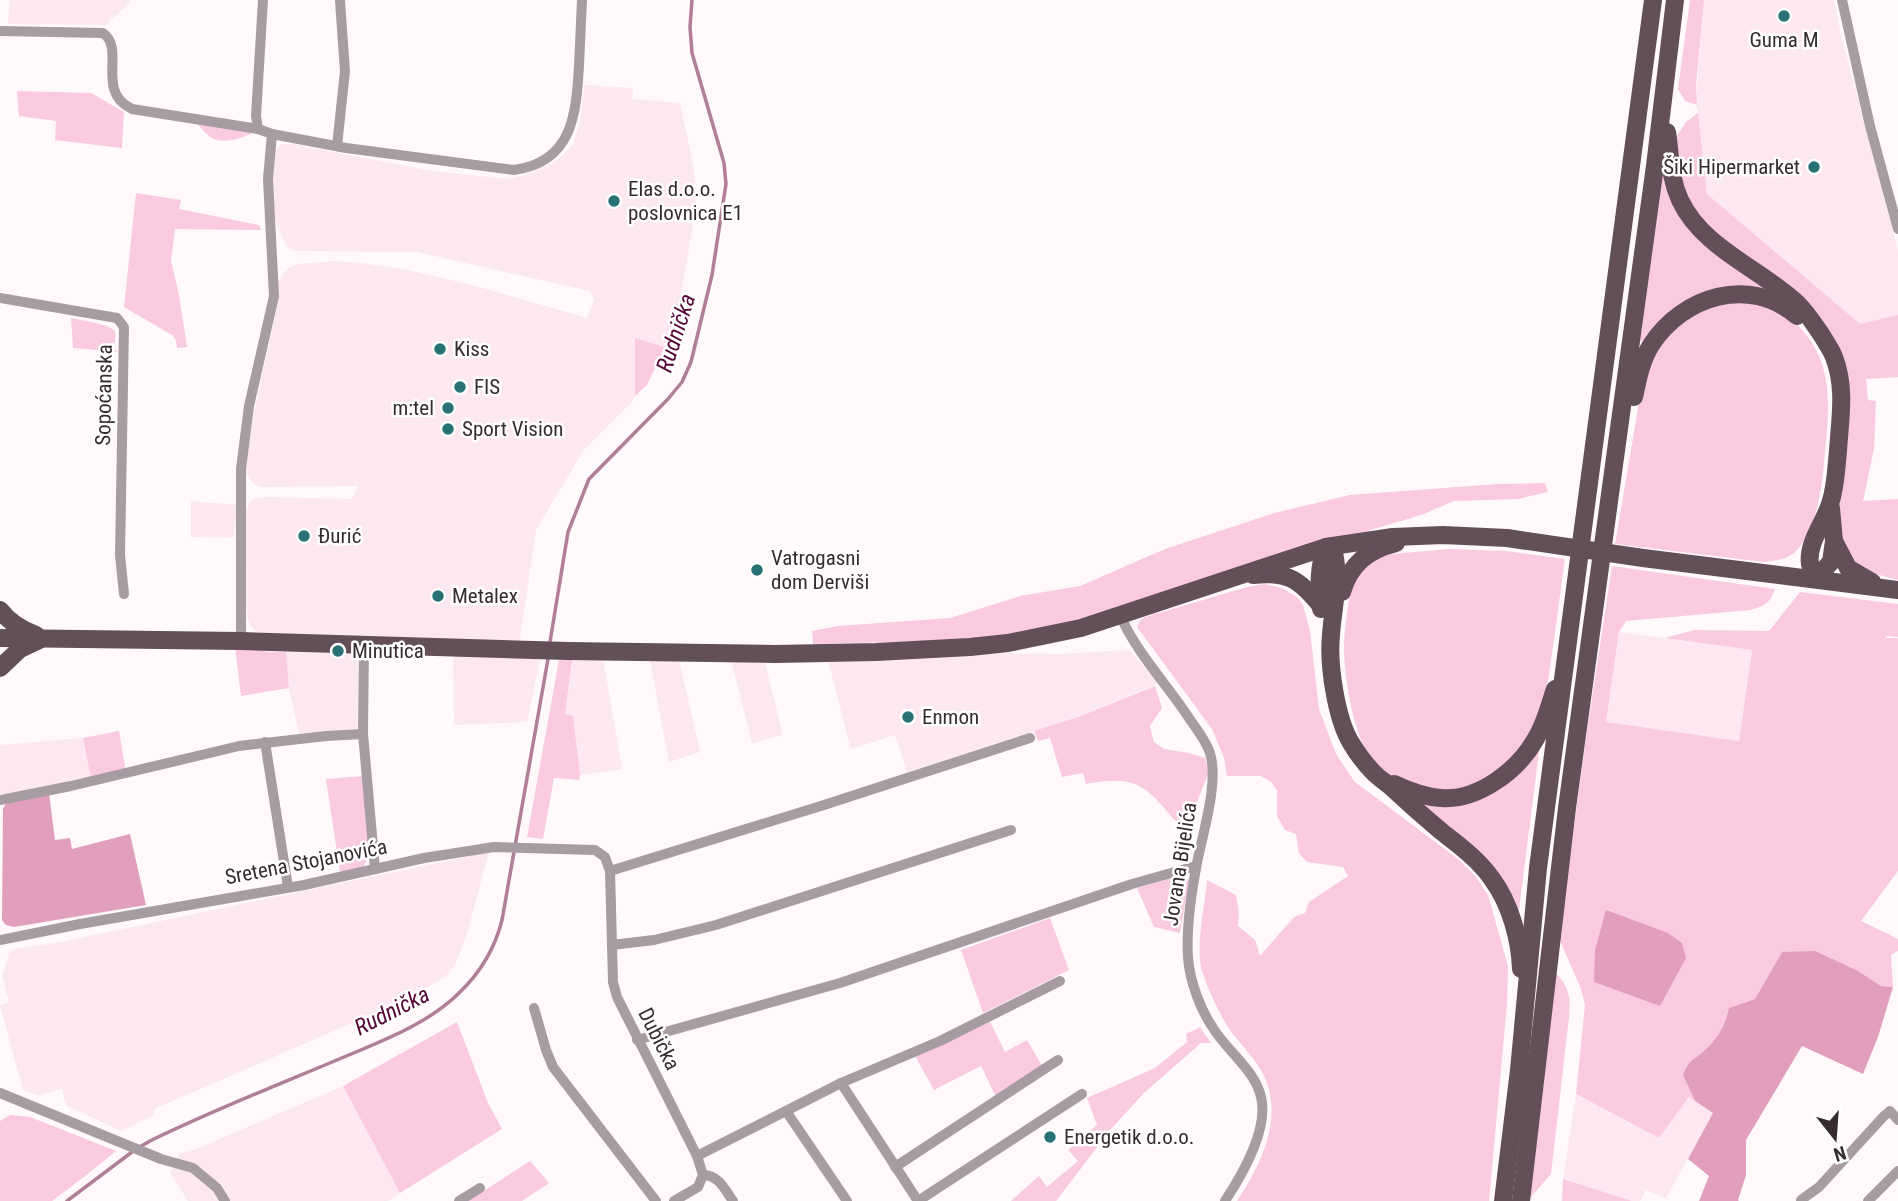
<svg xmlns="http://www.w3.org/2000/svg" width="1898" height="1201" font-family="'Roboto Condensed',sans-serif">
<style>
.built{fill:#fde7f1}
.green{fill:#facae0}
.forest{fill:#e19ebd}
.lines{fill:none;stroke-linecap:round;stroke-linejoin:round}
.stream{stroke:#b07e96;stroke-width:3.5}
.minor{stroke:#a79ca1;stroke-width:10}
.primary{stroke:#634f58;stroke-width:18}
.poi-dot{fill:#287276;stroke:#fff;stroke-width:2.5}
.labels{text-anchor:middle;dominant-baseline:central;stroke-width:5;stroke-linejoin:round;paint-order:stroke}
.poi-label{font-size:21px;fill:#362b30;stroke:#fff;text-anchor:start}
.street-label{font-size:21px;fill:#362b30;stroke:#fff}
.water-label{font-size:23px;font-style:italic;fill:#550436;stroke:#fff}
</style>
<rect width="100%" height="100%" fill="#fff9fb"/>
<g class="built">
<path d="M10,0h121l-7,8 -18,17 -98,-1z"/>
<path d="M1704,0h130l7,35 57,215v65l-38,10 -153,-131 -11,-97z"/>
<path d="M584,85l49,3 -1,11 48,4 14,66 2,39 -18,104 -13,35 -29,-9 -1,58 -3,6 -48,48 -48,80 -17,115 -260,-11 -8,-8 -4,-8 -2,-105 4,-10 5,-4 12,-2 86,2 6,-13 -98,1 -6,-3 -7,-9 -2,-4 9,-58 21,-97 2,-31 3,-8 7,-8 10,-5 38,-3 27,2 50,8 64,15 111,32 7,-18 -4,-9 -173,-39 -120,-1 -7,-1 -5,-6 -10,-25 -4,-45 3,-22 8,-8h9l142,27 75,8 17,-4 28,-12 10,-8 10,-11 7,-22z"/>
<path d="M191,501l47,4 -5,33 -42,-1z"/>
<path d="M1619,632l133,18 -13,91 -133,-19z"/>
<path d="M1129,650l30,33 -81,34 -171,55 -12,-37 -44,14 -23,-89 180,-7 50,1z"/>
<path d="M358,651v77l-5,3 -54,3 -10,-46 -3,-36z"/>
<path d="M453,654l87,5 -13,63 -73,3z"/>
<path d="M603,658l19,111 -42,6 -7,-58 -8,-3 7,-54z"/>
<path d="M764,659l19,76 -31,8 -21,-83z"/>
<path d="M679,660l21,92 -31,10 -19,-101z"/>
<path d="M83,738l8,41 -81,15h-10v-49z"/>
<path d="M489,852l-23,85 -11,28 -9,11 -36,22 -254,110 -4,8 -30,15 -56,-25 -4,-17 -23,6 -16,-5 -23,-85 9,-3 -7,-26 8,-26 56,-9z"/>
<path d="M343,1086l57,107 -12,8h-200l-18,-28 10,-20 11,-2z"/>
<path d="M1576,1094l83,44 31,-42 23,17 -47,85 -20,-8 -6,11h-8l-69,-22z"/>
</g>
<g class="green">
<path d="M1690,0h14l-8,86 1,19 -12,-4 -7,-12z"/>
<path d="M17,91l74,2 33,19 -2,36 -67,-8 1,-19 -37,-5z"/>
<path d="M1698,113l9,81 153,130 38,-9v62l-32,2 2,21 8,1 -2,48 -11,52 35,-2v81l-34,-9 -8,-5 -18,-32 9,-147 -20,-59 -126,-105 -20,-30 -6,-54 11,-17z"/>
<path d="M197,124l60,7c-13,6 -33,15 -47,6 -4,-3 -9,-9 -13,-13z"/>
<path d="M1662,163l9,29 106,104 -48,-6 -89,52z"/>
<path d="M136,193l45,7 -2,9 80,16 2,5 -86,-1 -4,32 8,34 8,52 -10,1 -1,-8 -4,-5 -48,-28z"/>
<path d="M1730,301c25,1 44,5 64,21 43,38 35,89 30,141 -2,26 -9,72 -30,90 -9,7 -20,8 -30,9l-149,-18 29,-171 10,-24 46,-41z"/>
<path d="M71,318c8,2 41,6 44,14 2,4 -1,13 -2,17l6,3 -46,-4z"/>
<path d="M635,338l30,9 -18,38 -12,11z"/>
<path d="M1545,483l3,9 -30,7 -64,2 -33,14 -67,20 -74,18 -229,77 -83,10 -155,4 -1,-13 26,-5 112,-8 70,-22 60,-10 85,-37 109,-36 76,-18 148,-11z"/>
<path d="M1450,549l56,2 59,8c-4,27 -7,53 -11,80 -5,34 -9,83 -31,112 -20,24 -57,45 -89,38 -19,-4 -38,-8 -54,-20 -25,-19 -36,-91 -36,-120 0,-23 5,-47 8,-69l5,-9 23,-16z"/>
<path d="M1612,566l163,23c-5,14 -10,17 -25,21l-124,11 -7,11 -13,90 133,19 13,-91 -87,-12 29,-8 75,1 31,-39 98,12v33l-11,-1 -2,2h13v233l-37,50 37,18v12l-7,4 2,32 -12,-1 -23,-15 -76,-19 -27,47 -26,9c-4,17 -10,29 -23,41 -12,12 -16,8 -23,26l12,26 -6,-4 -30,41 -83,-44 9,-89 -4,-16 -22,-51 27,-200z"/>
<path d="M1265,584l17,4 16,10 5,7 7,26 9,78 17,45 19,28 103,77 18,18 12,18 20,71 -1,38 -18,197h-252c26,-39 50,-90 22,-134 -8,-12 -18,-23 -27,-34 -13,-19 -23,-41 -30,-62 -7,-23 3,-66 5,-91l29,15 3,18 -1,13 17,14 5,16 34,-39 11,-4 4,-11 39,-26 -5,-9 -36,-5 -8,-9 -3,-19 -11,-4 -8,-14v-26l-6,-8 -10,-6h-34l-3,-18 -12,-29 -75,-102 2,-5 6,-5 102,-30z"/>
<path d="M235,647l34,5h17l3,36 -48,8z"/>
<path d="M559,660h13l-7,54 8,2 7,59 -1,5 -25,-2 -11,61 -16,-2z"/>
<path d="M1155,686l7,22 -12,18 4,16 10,7 25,4 16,5 4,14 -18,45 -16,4c-30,-37 -40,-46 -89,-37l-3,-11 -21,4 -12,-39 -12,3 -4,-10 44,-14z"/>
<path d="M119,731l7,41 -35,7 -8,-41z"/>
<path d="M1540,744l-23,181 -7,-21 -85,-89 -3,-14 36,1z"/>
<path d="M363,776l6,80 -6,11 -23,5 -14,-93z"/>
<path d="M1182,875l7,5 -9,53 -26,-6 -17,-39z"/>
<path d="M1050,918l19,52 -86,43 -22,-63z"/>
<path d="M1556,974c13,11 15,26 13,43l-18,157 -21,24z"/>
<path d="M457,1022l31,81 14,26 -102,64 -57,-107z"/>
<path d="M990,1022l15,30 22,-12 16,27 -47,30 -15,-31 -47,24 -19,-34z"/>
<path d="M1200,1027l11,16h-10l-57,50 -33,36 -55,72h-45l28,-25 8,11 31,-26 -10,-11 29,-25 -10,-27 68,-30 32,-26 -1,-8z"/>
<path d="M10,1115l20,2 86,34 -32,26 -32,24h-52v-80z"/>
<path d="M530,1161l19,22 -27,18h-54z"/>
<path d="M1563,1179l69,22h-70z"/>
</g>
<g class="forest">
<path d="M49,793l6,47 15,-2 2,11 58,-15 16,71 -132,22 -8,-2 -4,-5 1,-111 3,-6z"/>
<path d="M1606,910l62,23 14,10 4,15 -26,48 -66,-24 1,-32z"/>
<path d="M1815,951l43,20 23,15 12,1 -15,50 -15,37 -61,-28 -56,94v35l-8,25 1,1h-40l10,-25 -21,-17 25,-46 -18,-12 -12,-26c7,-18 11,-14 23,-26 13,-12 19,-24 23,-41l26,-9 27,-47z"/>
</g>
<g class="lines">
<g class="stream">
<path d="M550,642l18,-110 21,-53 79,-80 14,-17 9,-20 21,-87 14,-91 -2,-21 -32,-110 -2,-26 2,-27"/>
<path d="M67,1201l69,-52 14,-8c61,-30 125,-55 187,-81 42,-18 90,-35 122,-67 21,-20 36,-45 43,-73l46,-261"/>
</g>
<g class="minor">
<path d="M1842,0l28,126 28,103"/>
<path d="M0,31l103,2c23,16 -8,59 29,76l126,20 14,5 74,14 168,22c59,-8 62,-56 65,-104 1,-22 2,-44 3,-66"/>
<path d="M258,129l-2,-13 7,-116"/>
<path d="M337,146l8,-75 -5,-70"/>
<path d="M0,298l117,20 7,9 -4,228 4,39"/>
<path d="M1120,615c17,39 48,70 71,106 7,10 15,20 19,32 9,29 -7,79 -13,110 -6,31 -11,64 -9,95 2,23 12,51 25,70 14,23 42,42 48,69 8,32 -19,78 -36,104"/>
<path d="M241,641v-172l8,-63 25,-110 -6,-117 4,-45"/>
<path d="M364,644l-1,90 12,135"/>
<path d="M265,742l23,145"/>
<path d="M0,800l71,-14 168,-40 87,-10 37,-2"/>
<path d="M610,871l214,-66 206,-67"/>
<path d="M0,940l80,-16 224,-39 120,-27 70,-11 101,3 10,7 5,14 3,111 4,15 80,159 6,19 -5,12 -24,14"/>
<path d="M612,945l42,-5 62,-15 295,-95"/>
<path d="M534,1008l12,42 7,17 103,134"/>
<path d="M637,1040l203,-57 292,-99 64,-18"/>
<path d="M841,1083l77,118"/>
<path d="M0,1093l161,66 32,9 24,20 8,13"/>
<path d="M786,1111l61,90"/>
<path d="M697,1156l144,-73 99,-42 120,-60"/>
<path d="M895,1167l163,-107"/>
<path d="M703,1175c16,0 22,15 30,26"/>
<path d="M1801,1200l18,-13 64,-70 7,-6 8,9"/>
<path d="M459,1201l21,-13"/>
<path d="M918,1201l164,-107"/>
<path d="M1868,1201l30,-30"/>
</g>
<g class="primary">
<path d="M1667,132c4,25 2,44 13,68 23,49 80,68 118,104 9,9 16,20 23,30 4,7 10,15 13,23 12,31 6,62 4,94 -2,18 -2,36 -8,53 -6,19 -23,39 -20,60 1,5 4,10 5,15"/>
<path d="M1634,397c4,-18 7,-36 17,-52 32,-49 98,-70 146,-29"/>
<path d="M1834,541l14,27 24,14"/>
<path d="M1332,546c10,30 1,58 -1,89 -3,29 5,83 20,108 6,10 15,22 23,30 5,5 11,9 16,13 17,16 34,31 52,46 18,14 37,28 50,47 18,24 28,60 29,90"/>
<path d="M1253,575c35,-4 47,5 68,31"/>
<path d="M1815,579l16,-17 3,-21 -3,-33"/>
<path d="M1342,592c8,-28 26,-42 54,-49"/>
<path d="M1321,609c-2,-22 -3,-42 5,-62"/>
<path d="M0,610c9,12 22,20 36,25"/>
<path d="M0,638l241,3 327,10 207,3 101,-2 94,-5 38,-4 73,-15 245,-81 67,-10 50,-2 64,3 136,20 255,32"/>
<path d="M0,668l20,-19 19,-9"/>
<path d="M1394,784c15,7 30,13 47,14 37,3 77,-28 94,-58 10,-15 14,-34 20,-51"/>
<path d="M1503,1201l16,-131 19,-202 115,-868"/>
<path d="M1521,1201l46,-393 88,-642 20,-166"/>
</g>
</g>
<g class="poi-dot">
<circle cx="1784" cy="16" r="7"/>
<circle cx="1814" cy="167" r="7"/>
<circle cx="614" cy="201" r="7"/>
<circle cx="440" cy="349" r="7"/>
<circle cx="460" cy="387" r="7"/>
<circle cx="448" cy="408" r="7"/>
<circle cx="448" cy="429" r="7"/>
<circle cx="304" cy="536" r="7"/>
<circle cx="757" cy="570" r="7"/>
<circle cx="438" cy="596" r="7"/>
<circle cx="338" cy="651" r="7"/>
<circle cx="908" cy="717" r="7"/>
<circle cx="1050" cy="1137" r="7"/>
</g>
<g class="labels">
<g class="poi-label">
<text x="1784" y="40" text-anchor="middle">Guma M</text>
<text x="1800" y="167" text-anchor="end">Šiki Hipermarket</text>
<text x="628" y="189">Elas d.o.o.<tspan x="628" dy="24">poslovnica E1</tspan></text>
<text x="454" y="349">Kiss</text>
<text x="474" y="387">FIS</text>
<text x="434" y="408" text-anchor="end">m:tel</text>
<text x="462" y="429">Sport Vision</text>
<text x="318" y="536">Đurić</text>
<text x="771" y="558">Vatrogasni<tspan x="771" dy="24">dom Derviši</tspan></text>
<text x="452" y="596">Metalex</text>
<text x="352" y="651">Minutica</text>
<text x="922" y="717">Enmon</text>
<text x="1064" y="1137">Energetik d.o.o.</text>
</g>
<g class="street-label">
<text transform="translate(104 395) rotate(-89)">Sopoćanska</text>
<text transform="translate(306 862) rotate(-11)">Sretena Stojanovića</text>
<text transform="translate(1180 864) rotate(-81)">Jovana Bijelića</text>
<text transform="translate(659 1039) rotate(63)">Dubička</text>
</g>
<g class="water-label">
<text transform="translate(676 333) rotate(-72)">Rudnička</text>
<text transform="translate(392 1011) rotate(-27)">Rudnička</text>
</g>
</g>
<g transform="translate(1835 1138) rotate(163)" stroke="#ffffff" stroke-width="5" paint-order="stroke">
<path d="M0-5L12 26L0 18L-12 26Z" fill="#362b30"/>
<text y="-10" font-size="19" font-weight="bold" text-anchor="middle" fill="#362b30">N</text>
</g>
</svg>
